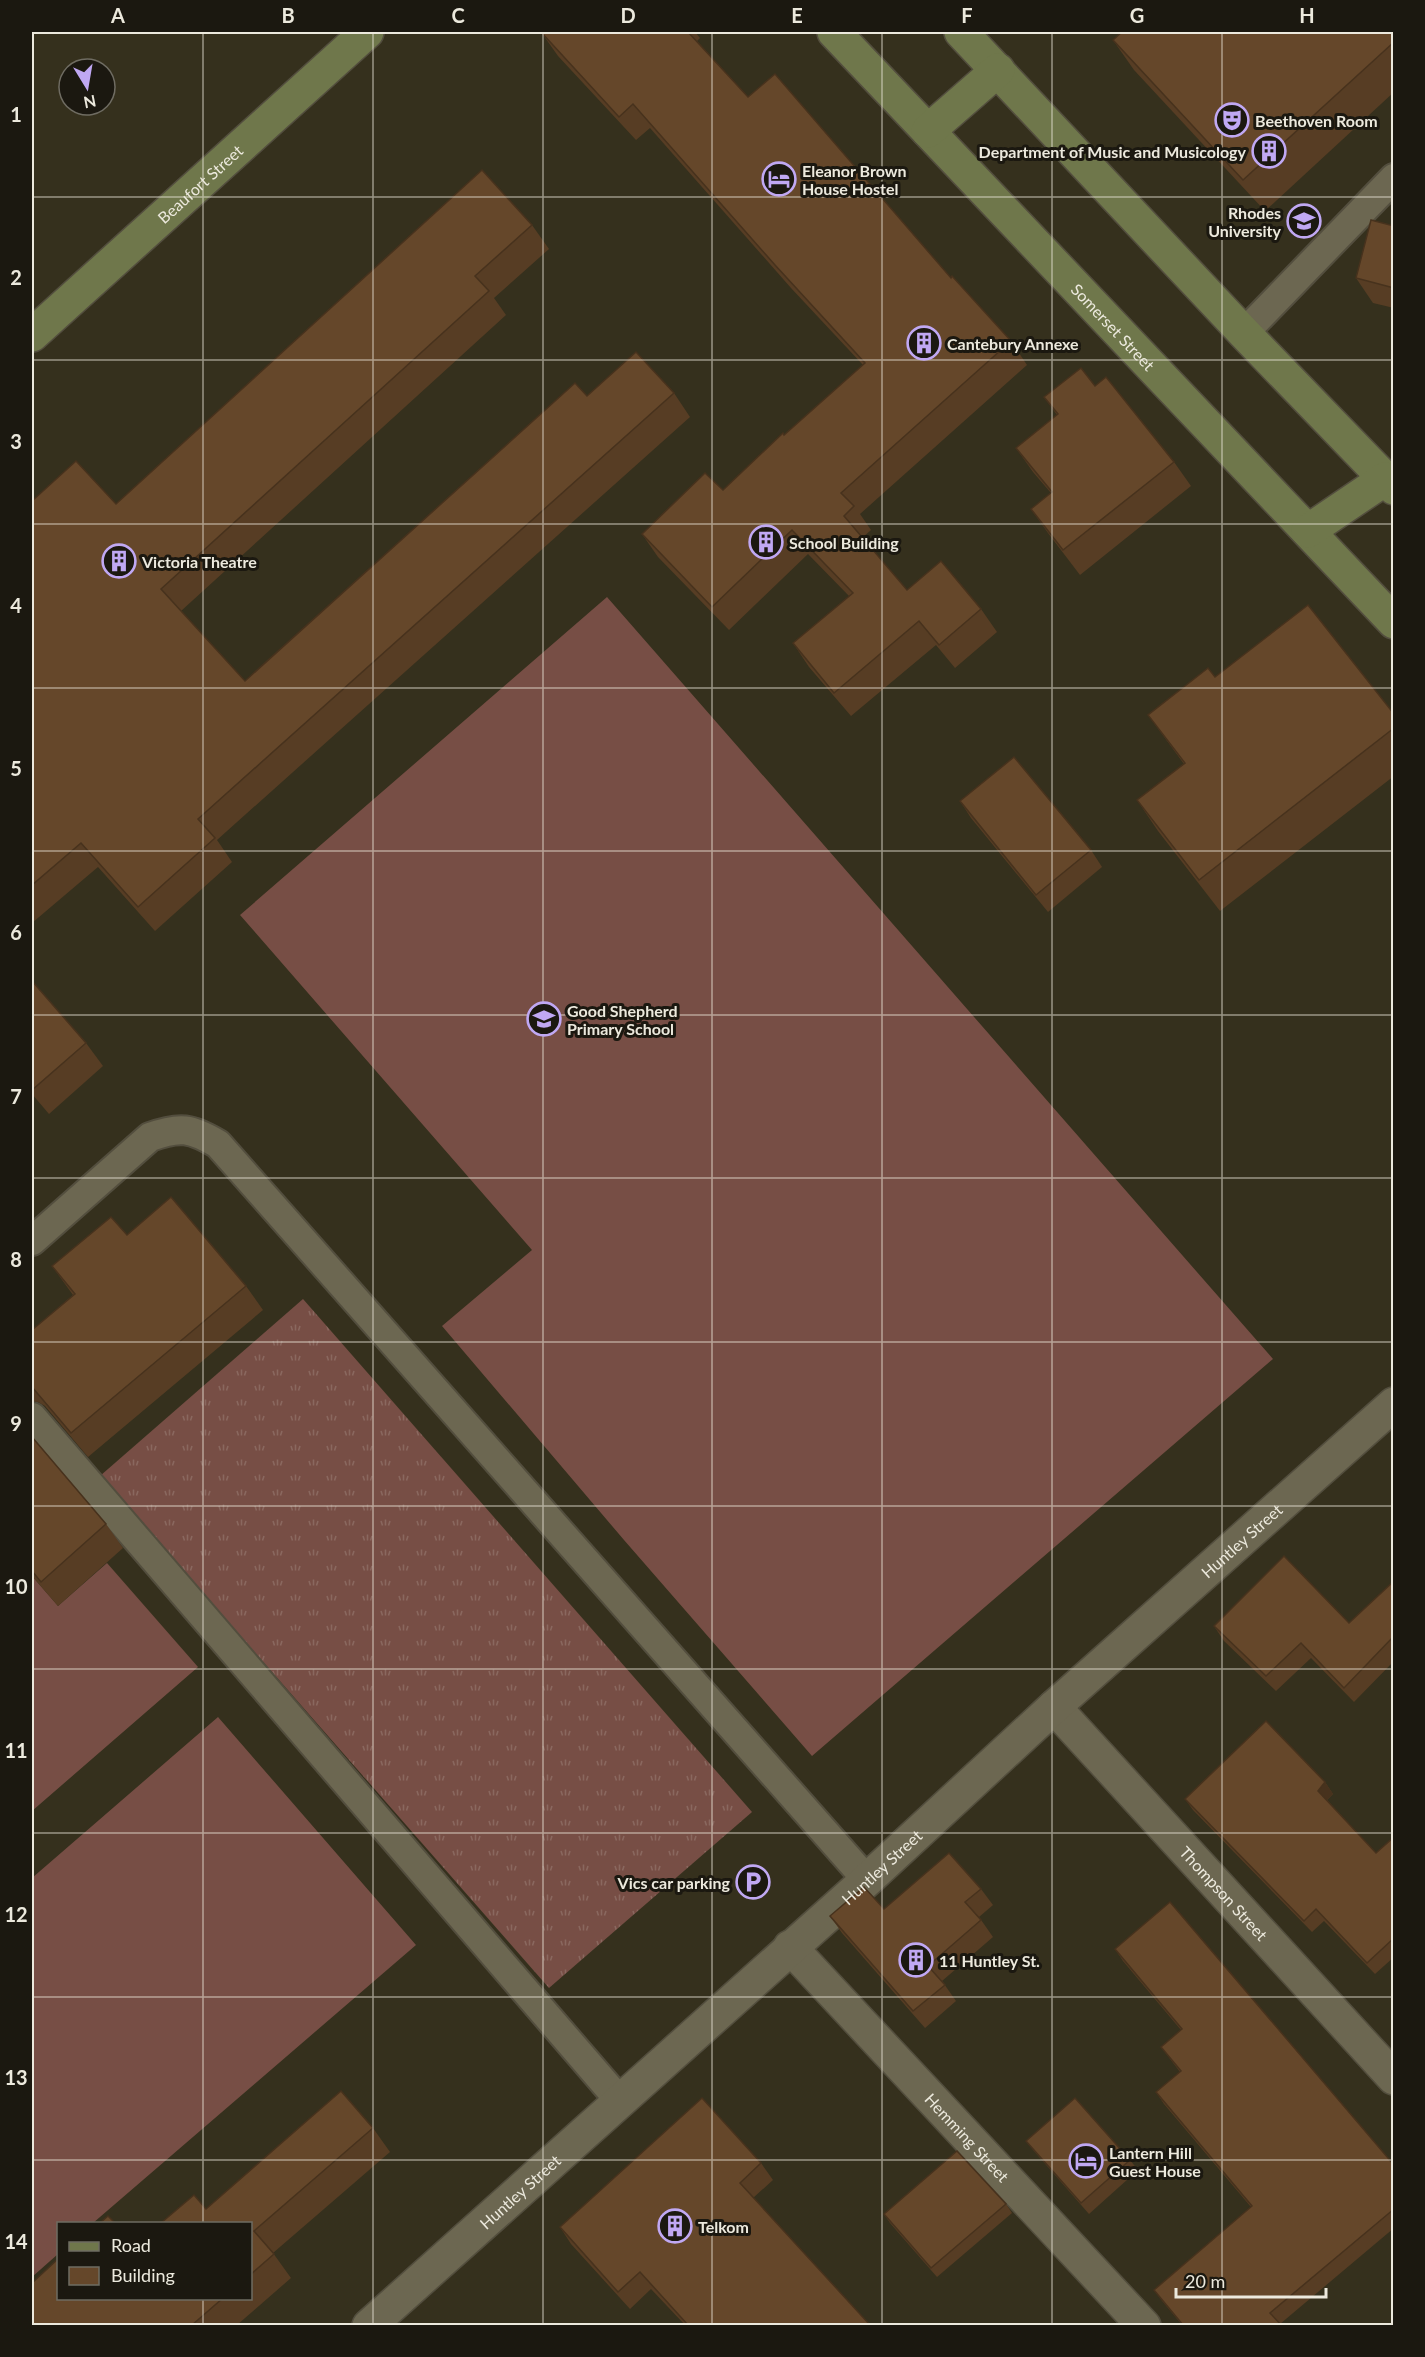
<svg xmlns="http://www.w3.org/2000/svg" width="1425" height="2357" font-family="Lato,sans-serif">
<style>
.grass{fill:url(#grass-tufts)}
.garden{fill:#774e45}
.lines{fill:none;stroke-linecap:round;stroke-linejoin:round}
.service-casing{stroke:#534e3e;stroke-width:32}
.minor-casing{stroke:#534e3e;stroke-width:36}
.secondary-casing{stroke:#534e3e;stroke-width:36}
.service{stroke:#6c6751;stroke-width:28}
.minor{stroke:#6c6751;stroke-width:33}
.secondary{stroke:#6f774b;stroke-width:33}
.wall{fill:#573d24}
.shaded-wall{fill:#47321d}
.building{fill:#65472a;stroke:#47321d;stroke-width:1.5}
.grid{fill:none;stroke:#ece9dd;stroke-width:1.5;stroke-opacity:0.55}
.labels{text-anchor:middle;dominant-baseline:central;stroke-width:6;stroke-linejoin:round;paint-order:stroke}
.poi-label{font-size:16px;font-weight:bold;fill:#ece9dd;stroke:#1b1810;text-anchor:start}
.street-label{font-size:16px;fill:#ece9dd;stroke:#1b1810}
.neatline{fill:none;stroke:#ece9dd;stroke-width:2}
.grid-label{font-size:20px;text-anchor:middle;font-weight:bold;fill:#ece9dd}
</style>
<defs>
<pattern id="grass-tufts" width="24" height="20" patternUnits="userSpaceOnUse" patternTransform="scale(1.5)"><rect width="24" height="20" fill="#774e45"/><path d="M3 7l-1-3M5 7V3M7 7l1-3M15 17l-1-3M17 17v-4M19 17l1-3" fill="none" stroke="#8a685f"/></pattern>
</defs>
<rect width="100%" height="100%" fill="#35301d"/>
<path class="grass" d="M303,1299l449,513 -203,176 -449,-512z"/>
<g class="garden">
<path d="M607,597l666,762 -461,397 -188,-216 -182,-214 90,-76 -292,-335z"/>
<path d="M107,1563l91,104 -166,144v-235l26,30z"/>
<path d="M218,1717l198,228 -323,278 -35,1v30l-26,23v-399z"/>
</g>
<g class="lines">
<defs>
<g id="service">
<path d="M1244,333l150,-155"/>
<path d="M32,1241l118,-104c30,-11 41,-9 68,7l649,736"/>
<path d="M32,1417l588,684"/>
</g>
<g id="minor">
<path id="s1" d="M1054,1707l340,371"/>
<path id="s2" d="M790,1947l354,379"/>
<path id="s3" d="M369,2326l498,-446 187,-173 340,-303"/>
</g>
<g id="secondary">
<path id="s4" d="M834,32l560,590"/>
<path d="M961,32l283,301 150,155"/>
<path d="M928,131l70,-61"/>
<path id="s5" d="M32,335l335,-303"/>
<path d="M1308,531l77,-52"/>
</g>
</defs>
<use href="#service" class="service-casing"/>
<use href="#minor" class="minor-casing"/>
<use href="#secondary" class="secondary-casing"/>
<use href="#service" class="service"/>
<use href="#minor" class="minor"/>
<use href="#secondary" class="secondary"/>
</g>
<g class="wall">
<path d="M541,32h154l5,6 -3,3 51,56 203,181 60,63 16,24 -167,149 11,16 -9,8 45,52 74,19 16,23 -42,36 -19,-23 -85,71 -42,-49 -16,-24 56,-47 -41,-42 -79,76 -71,-73 -16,-23 81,-44 140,-125 -72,-77 -141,-160 -14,12 -78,-84z"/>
<path d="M1394,32v60l-129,119 -131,-141 -21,-30z"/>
<path d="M532,225l17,24 -55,49 12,17 -325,296 64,70 342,-285 87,-3 16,24 -473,423 15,22 -77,69 -57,-64 -66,56v-422l84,3z"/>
<path d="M1394,226v82l-21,-5 -17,-25z"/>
<path d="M1095,386l79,76 17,24 -111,89 -32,-42 -17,-24 20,-16 -18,-21 -17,-24 41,-33 -13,-18z"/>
<path d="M1215,677l179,37v62l-174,135 -62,-80 -21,-31 47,-36 -36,-49z"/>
<path d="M960,801l131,49 11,17 -54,45 -77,-94z"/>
<path d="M32,981l54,62 17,23 -54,48 -17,-20z"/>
<path d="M127,1235l119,51 17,24 -175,147 -43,-51 -7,-4 -6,-1v-71l41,-35 -21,-29z"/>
<path d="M32,1437l74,87 17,24 -65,58 -26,-30z"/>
<path d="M1394,1581v80l-40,41 -43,-44 -35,33 -52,-50 -10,-15 135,-3z"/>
<path d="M1325,1782l8,12 -6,6 49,53 18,-16v120l-19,17 -51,-53 -12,11 -119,-122 -8,-11z"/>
<path d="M981,1889l12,16 -14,12 14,20 -51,44 14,20 -31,27 -83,-95 -12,-17 54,-7z"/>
<path d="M1115,1949l279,216v63l-114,96 1,1h-99l-19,-23 -9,-12 97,-83 -87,-103 -8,-12 24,-20 -19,-25 20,-17 -58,-69z"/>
<path d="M373,2128l17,24 -117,101 18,25 -54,47h-205l26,-27h192v-75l-44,-14z"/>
<path d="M1026,2141l104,19 8,10 -49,44 -55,-63z"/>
<path d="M761,2163l12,17 -20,18 117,127h-185l-34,-36 -21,20 -59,-65 -11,-17z"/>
<path d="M1006,2204l6,9 -75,64 -47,-54 -6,-9z"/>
</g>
<path class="shaded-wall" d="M1325,1782l8,12 -8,8 -7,-11z"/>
<g class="building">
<path d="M541,32h147l60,65 27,-23 176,204 1,-2 59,65 -170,152 13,13 -10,10 63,74 34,-29 40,48 -42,36 -20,-24 -85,72 -41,-50 60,-50 -61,-63 -80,77 -70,-73 63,-61 18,17 60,-57 1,2 81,-72 -90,-98 -142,-161 -14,13z"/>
<path d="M1122,32h272v10l-151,138 -130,-140z"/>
<path d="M482,170l50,55 -57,51 14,15 -328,298 84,92 330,-298 12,13 49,-44 38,41 -476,426 17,19 -77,69 -57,-64 -49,42v-384l44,-40 40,43z"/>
<path d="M1371,220l23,6v62l-38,-10z"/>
<path d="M1081,368l14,18 11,-9 68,85 -111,88 -32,-41 21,-17 -36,-44 42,-34 -14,-17z"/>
<path d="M1308,605l86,109v14l-195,152 -62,-80 48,-37 -37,-48 60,-47 7,9z"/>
<path d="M1014,757l77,93 -55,45 -76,-94z"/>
<path d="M32,981l54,62 -54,47z"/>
<path d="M171,1197l75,89 -175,147 -39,-46v-57l43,-36 -23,-28 59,-49 16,18z"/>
<path d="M32,1437l74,87 -65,58 -9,-11z"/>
<path d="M1284,1556l65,67 45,-42v55l-50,52 -43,-45 -35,33 -52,-50z"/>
<path d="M1266,1721l59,61 -7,9 58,62 18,-16v101l-27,25 -51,-54 -12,12 -119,-122z"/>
<path d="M949,1853l32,36 -16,13 16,18 -53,46 17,19 -32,26 -83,-95 34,-29 20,22z"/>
<path d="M1170,1902l224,263v44l-124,104 11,12h-98l-29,-35 98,-84 -96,-114 25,-21 -20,-24 21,-18 -67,-80z"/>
<path d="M341,2091l32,37 -119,103 20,23 -24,21v-52h-89l33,-28 12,14z"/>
<path d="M702,2098l59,65 -21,20 130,142h-182l-48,-53 -22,20 -58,-65z"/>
<path d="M1075,2098l55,62 -49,43 -55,-62z"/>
<path d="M957,2151l49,53 -75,64 -47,-54z"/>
<path d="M108,2216l7,7h-15z"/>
<path d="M58,2259v39h165l-31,27h-160v-42z"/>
</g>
<path class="grid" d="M203,32v2192M373,32v2294M543,32v2294M712,32v2294M882,32v2294M1052,32v2294M1222,32v2294M32,197h1362M32,360h1362M32,524h1362M32,688h1362M32,851h1362M32,1015h1362M32,1178h1362M32,1342h1362M32,1506h1362M32,1669h1362M32,1833h1362M32,1997h1362M32,2160h1362M203,2298v28"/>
<defs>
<symbol id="theatre-ring" viewBox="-11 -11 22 22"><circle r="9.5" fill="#1b1810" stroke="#c0a8f3" stroke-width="1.5"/><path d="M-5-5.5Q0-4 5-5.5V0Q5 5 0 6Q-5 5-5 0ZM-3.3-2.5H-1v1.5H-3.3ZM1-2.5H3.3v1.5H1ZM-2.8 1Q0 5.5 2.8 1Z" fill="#c0a8f3"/></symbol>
<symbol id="building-ring" viewBox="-11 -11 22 22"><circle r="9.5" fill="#1b1810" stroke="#c0a8f3" stroke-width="1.5"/><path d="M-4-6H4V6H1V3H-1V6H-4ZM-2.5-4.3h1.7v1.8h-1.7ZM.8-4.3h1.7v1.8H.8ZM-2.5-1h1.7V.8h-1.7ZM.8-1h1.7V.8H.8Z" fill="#c0a8f3"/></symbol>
<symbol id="hotel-ring" viewBox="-11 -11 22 22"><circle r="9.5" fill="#1b1810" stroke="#c0a8f3" stroke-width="1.5"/><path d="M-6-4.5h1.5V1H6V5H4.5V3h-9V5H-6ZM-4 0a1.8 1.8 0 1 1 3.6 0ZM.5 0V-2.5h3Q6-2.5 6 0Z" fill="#c0a8f3"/></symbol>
<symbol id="university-ring" viewBox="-11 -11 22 22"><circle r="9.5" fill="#1b1810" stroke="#c0a8f3" stroke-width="1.5"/><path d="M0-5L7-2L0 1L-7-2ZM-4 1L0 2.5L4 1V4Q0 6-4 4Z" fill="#c0a8f3"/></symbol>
<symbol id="school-ring" viewBox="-11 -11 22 22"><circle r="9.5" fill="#1b1810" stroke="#c0a8f3" stroke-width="1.5"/><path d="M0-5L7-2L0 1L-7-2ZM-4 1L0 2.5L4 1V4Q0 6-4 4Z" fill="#c0a8f3"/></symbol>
<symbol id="parking-ring" viewBox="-11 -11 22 22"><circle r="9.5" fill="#1b1810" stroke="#c0a8f3" stroke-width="1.5"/><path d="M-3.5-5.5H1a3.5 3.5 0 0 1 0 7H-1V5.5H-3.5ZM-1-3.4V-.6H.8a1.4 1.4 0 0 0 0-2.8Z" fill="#c0a8f3"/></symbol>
</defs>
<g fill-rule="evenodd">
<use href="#theatre-ring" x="1213" y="101" width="38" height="38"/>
<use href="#building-ring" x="1250" y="132" width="38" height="38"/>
<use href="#hotel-ring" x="760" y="160" width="38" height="38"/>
<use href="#university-ring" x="1285" y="202" width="38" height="38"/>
<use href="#building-ring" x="905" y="324" width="38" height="38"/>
<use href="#building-ring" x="747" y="523" width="38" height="38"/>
<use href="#building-ring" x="100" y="542" width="38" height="38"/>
<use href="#school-ring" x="525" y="1000" width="38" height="38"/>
<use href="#parking-ring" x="734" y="1863" width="38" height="38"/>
<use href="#building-ring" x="897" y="1941" width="38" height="38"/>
<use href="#hotel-ring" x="1067" y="2142" width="38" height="38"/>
<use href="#building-ring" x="656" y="2207" width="38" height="38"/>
</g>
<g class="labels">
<g class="poi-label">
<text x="1255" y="120">Beethoven Room</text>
<text x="1246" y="151" text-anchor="end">Department of Music and Musicology</text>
<text x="802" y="170">Eleanor Brown<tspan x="802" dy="18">House Hostel</tspan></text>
<text x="1281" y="212" text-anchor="end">Rhodes<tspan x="1281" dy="18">University</tspan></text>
<text x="947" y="343">Cantebury Annexe</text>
<text x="789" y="542">School Building</text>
<text x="142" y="561">Victoria Theatre</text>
<text x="567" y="1010">Good Shepherd<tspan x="567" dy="18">Primary School</tspan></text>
<text x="730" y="1882" text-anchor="end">Vics car parking</text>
<text x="939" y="1960">11 Huntley St.</text>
<text x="1109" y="2152">Lantern Hill<tspan x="1109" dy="18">Guest House</tspan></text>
<text x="698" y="2226">Telkom</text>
</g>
<g class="street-label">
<text stroke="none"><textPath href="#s5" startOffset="226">Beaufort Street</textPath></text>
<text stroke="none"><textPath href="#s4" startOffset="406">Somerset Street</textPath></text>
<text stroke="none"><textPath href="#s3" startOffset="1174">Huntley Street</textPath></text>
<text stroke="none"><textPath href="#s3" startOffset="688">Huntley Street</textPath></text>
<text stroke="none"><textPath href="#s1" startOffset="252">Thompson Street</textPath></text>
<text stroke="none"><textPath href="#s2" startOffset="260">Hemming Street</textPath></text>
<text stroke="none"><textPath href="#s3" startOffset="202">Huntley Street</textPath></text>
</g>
</g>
<rect width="1425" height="2357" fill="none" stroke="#1b1810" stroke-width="66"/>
<rect x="57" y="2222" width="195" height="78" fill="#1b1810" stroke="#6f6c62" stroke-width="1.5"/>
<rect x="69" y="2242" width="30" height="9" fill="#6f774b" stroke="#6f6c62" stroke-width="1.5"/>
<text x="111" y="2252" font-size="18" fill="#ece9dd">Road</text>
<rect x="69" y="2267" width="30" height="18" fill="#65472a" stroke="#6f6c62" stroke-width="1.5"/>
<text x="111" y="2282" font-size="18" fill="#ece9dd">Building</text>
<g transform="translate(87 87) rotate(169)"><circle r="28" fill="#1b1810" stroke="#6f6c62" stroke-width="1.5"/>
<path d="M0-4.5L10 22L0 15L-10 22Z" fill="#c0a8f3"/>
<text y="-9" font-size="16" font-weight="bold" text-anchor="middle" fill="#ece9dd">N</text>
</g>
<path d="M1176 2288v9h150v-9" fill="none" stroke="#ece9dd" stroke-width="3"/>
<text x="1185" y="2288" font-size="18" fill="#ece9dd" stroke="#1b1810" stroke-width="4.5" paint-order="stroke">20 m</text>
<rect x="33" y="33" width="1359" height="2291" class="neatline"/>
<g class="grid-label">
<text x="118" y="23">A</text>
<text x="288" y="23">B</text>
<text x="458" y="23">C</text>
<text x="628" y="23">D</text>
<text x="797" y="23">E</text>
<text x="967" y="23">F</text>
<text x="1137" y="23">G</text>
<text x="1307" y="23">H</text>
<text x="16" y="122">1</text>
<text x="16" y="285">2</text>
<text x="16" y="449">3</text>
<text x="16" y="613">4</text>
<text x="16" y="776">5</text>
<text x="16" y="940">6</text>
<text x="16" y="1104">7</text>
<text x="16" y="1267">8</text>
<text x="16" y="1431">9</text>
<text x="16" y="1594">10</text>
<text x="16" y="1758">11</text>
<text x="16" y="1922">12</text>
<text x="16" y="2085">13</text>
<text x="16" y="2249">14</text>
</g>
</svg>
